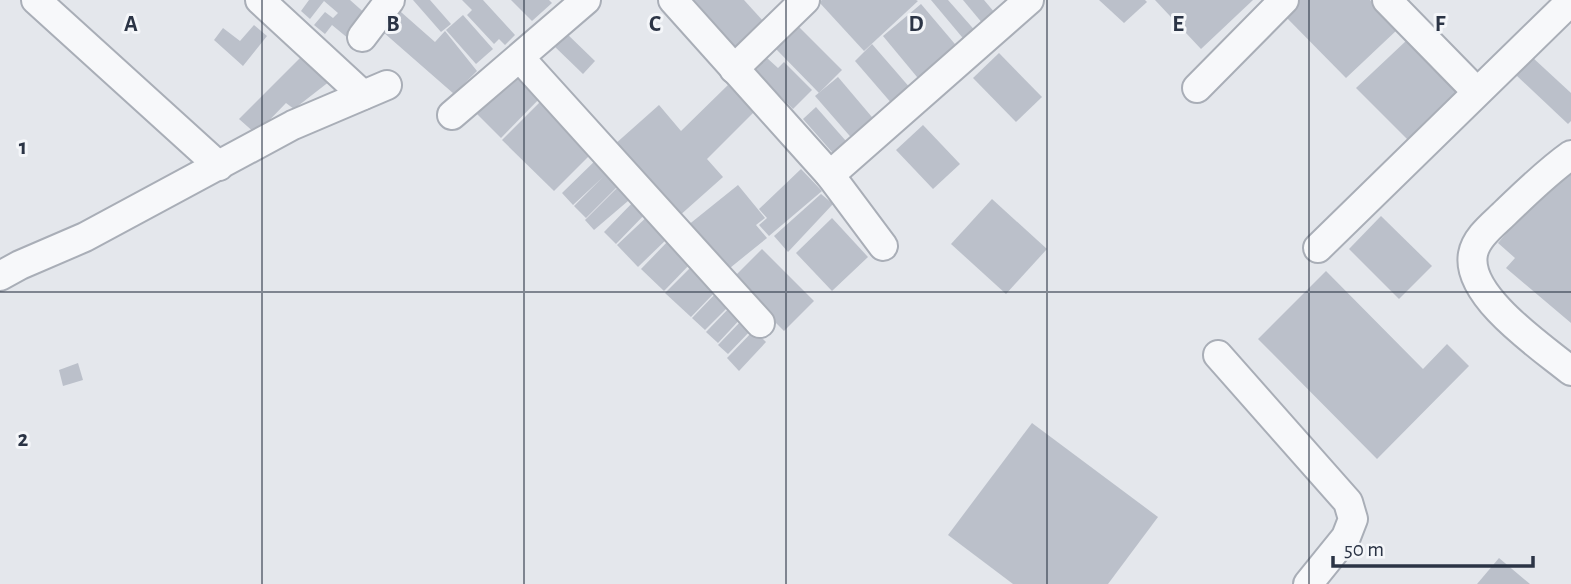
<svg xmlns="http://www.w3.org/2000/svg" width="1571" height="584" font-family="'Alegreya Sans',sans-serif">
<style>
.building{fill:#bbc0ca}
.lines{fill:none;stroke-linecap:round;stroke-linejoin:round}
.minor-casing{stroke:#a9aeb7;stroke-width:32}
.minor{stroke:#f7f8fa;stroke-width:28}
.grid{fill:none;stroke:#2b3445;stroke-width:2;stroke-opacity:0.55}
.grid-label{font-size:23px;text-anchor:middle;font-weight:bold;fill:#2b3445;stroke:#f4f6f9;stroke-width:6;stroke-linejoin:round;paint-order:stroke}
</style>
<rect width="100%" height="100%" fill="#e4e7ec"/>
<g class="building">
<path d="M309,0h41l18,16 -19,23 -17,-14 -7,9 -11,-9 11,-13 8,6 5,-5 -14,-12 -14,18 -9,-8z"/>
<path d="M413,0h17l21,24 -10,8z"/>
<path d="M462,0h21l32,35 -10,10 -6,-6 -5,5 -27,-29 5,-5z"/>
<path d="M511,0h38l3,3 -20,18z"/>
<path d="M694,0h50l21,23 -29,25z"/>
<path d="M822,0h94l2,1 -54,50 -45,-49z"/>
<path d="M931,0h17l30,34 -11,9z"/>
<path d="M963,0h21l11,13 -12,11z"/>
<path d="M1099,0h46l2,2 -23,21z"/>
<path d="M1155,0h98l-52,49z"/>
<path d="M1300,0h70l28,29 -52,49 -62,-63z"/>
<path d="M921,4l39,46 -38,33 -39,-47z"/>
<path d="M393,5l42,37 10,-11 32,40 -23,23 -79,-69z"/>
<path d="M463,15l30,34 -17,15 -30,-34z"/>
<path d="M254,25l13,11 -24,30 -29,-26 9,-12 17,13z"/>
<path d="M799,27l43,43 -23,23 -43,-44z"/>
<path d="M564,31l31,30 -12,13 -31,-30z"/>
<path d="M1407,40l53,54 -49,49 -55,-55z"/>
<path d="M872,44l39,45 -18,16 -38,-44z"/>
<path d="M999,53l43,44 -26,25 -43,-44z"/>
<path d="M301,57l10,9 7,-2 12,17 -36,28 -8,-6 -30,31 -17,-15z"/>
<path d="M1532,57l39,36v28l-3,3 -52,-49z"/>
<path d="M767,58l11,10 6,-6 28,28 -19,19 -38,-38z"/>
<path d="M515,67l30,26 -44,45 -31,-31z"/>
<path d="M838,77l39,46 -22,19 -40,-46z"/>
<path d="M728,85l26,27 -47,47 16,18 -45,40 -64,-72 45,-40 22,26z"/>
<path d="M547,95l52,51 -45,45 -52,-51z"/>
<path d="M816,107l37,42 -14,11 -36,-41z"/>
<path d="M923,125l37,39 -27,25 -37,-39z"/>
<path d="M599,157l23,25 -36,36 -12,-12 29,-29 -30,28 -11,-12z"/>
<path d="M1563,166l8,6v151l-65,-55 9,-10 -17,-15z"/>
<path d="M801,169l21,22 -53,45 -10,-11 8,-7 -8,-9z"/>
<path d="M623,182l12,13 -41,35 -9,-10z"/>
<path d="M738,185l27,33 -9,7 11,13 -42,34 -38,-46z"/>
<path d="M821,194l12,10 -45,48 -14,-16z"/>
<path d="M638,197l11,13 -33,34 -12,-12z"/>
<path d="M992,199l55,50 -41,45 -55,-50z"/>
<path d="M651,213l21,21 -34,33 -21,-22z"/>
<path d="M1381,216l51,50 -33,33 -50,-50z"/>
<path d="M832,218l36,39 -36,34 -36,-38z"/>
<path d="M670,239l23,22 -29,30 -23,-22z"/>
<path d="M762,249l52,52 -30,30 -52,-52z"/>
<path d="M694,264l25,24 -28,29 -26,-24z"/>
<path d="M1326,271l97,98 24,-25 22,22 -92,93 -119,-120z"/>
<path d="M718,291l13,13 -26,26 -13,-12z"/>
<path d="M732,305l11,11 -25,27 -12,-11z"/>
<path d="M743,319l10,9 -25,26 -10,-9z"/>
<path d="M754,330l12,12 -27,29 -12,-13z"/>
<path d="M78,363l5,17 -20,6 -4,-16z"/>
<path d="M1032,423l126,94 -50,67h-95l-65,-49z"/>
<path d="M1499,558l31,26h-53z"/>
</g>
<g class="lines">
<defs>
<g id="minor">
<path d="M36,0l183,166"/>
<path d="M260,0l103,95"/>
<path d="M673,0l157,175 53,71"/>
<path d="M1387,0l89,91"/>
<path d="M362,37l28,-37"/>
<path d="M520,58l240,265"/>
<path d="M734,69l71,-69"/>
<path d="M1197,88l87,-88"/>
<path d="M452,115l134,-115"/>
<path d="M1571,155c-24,17 -44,37 -65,57 -12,12 -30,25 -33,42 -8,42 70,94 98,117"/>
<path d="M830,175l199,-175"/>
<path d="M1318,248l253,-247"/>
<path d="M0,276l20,-11 65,-28 208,-112 94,-40"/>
<path d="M1218,355l130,147 5,17 -7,18 -38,47"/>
</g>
</defs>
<use href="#minor" class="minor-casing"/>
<use href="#minor" class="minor"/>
</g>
<path class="grid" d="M262,0v584M524,0v584M786,0v584M1047,0v584M1309,0v584M0,292h1571"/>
<g class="grid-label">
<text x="131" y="31">A</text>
<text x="393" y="31">B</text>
<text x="655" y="31">C</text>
<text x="916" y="31">D</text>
<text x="1178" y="31">E</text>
<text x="1440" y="31">F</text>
<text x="23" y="154">1</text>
<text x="23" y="446">2</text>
</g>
<path d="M1333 556v10h200v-10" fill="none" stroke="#2b3445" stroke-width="3.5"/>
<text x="1344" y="556" font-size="21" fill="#2b3445" stroke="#f4f6f9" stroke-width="5" paint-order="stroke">50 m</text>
</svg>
